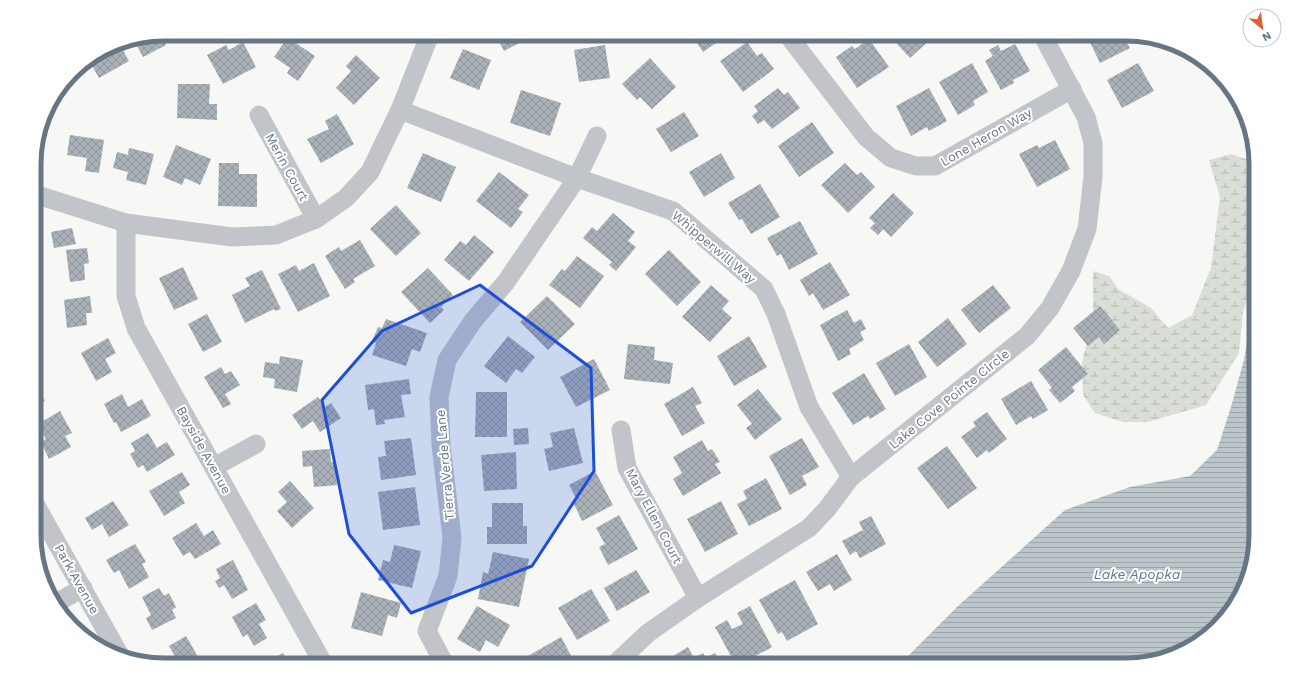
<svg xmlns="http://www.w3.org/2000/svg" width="1290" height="699" font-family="'Work Sans',sans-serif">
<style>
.wetland{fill:url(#wetland-marsh)}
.water{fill:url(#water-rules)}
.building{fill:url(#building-cross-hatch)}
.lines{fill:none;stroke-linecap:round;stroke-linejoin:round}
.minor{stroke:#c1c4c8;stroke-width:19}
.marked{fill:#1d4ed8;fill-opacity:0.2;stroke:#1d4ed8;stroke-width:3;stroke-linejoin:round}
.labels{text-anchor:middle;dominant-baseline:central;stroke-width:4;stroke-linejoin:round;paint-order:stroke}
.street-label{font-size:13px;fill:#677685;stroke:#fff}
.water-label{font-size:14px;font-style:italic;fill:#637781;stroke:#fff}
.rim{fill:none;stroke:#677685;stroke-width:5}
</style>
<defs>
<pattern id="wetland-marsh" width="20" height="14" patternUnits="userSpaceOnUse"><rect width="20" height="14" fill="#d9ded6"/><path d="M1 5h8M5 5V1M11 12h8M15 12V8" fill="none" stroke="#b4b9b3"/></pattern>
<pattern id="water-rules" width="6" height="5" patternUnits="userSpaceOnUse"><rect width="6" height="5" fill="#bbc5ca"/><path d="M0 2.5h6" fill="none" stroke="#9ca5aa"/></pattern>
<pattern id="building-cross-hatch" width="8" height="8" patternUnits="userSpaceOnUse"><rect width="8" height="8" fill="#a9b0b7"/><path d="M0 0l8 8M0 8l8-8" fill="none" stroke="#8d949a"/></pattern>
</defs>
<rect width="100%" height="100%" fill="#f7f8f5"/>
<path class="wetland" d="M1231,154l24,8v116l-12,34 -4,41 -33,52 -58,17h-25l-28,-9 -12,-18 -1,-32 11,-48v-44l16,5 9,13 33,19 17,20 24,-13 19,-47 9,-71 -11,-37z"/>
<path class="water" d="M1255,300l1,235 -14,57 -44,51 -64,22h-240l12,-7 52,-52 107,-96 65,-23 60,-11 27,-26 14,-43 13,-47 9,-55z"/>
<g class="building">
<path d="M290,34h18l-4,5 -6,-4 -4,7 21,14 -17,25 -11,-8 3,-5 -16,-11z"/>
<path d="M495,34h41l-32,17z"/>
<path d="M691,34h38l-26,18z"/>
<path d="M888,34h40l4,4 -22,20z"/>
<path d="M962,34h11l-8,5z"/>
<path d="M1086,34l45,1 -6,4 5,9 -30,15z"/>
<path d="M161,35l5,10 -23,12 -9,-17z"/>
<path d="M869,39l20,28 -32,21 -21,-31 16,-11 3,3z"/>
<path d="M243,42l13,25 -33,17 -16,-29 19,-10 3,5z"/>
<path d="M747,42l10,14 5,-3 12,16 -31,23 -23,-31z"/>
<path d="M119,43l10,18 -30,17 -10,-18z"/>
<path d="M1015,44l15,27 -17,9 1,3 -13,7 -16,-29 8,-5 -4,-6 9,-5 3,6z"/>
<path d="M605,45l5,33 -31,4 -5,-32z"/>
<path d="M463,49l28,11 -12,30 -29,-12z"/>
<path d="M356,55l24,23 -26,27 -18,-17 15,-17 -5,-5z"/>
<path d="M650,58l26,29 -24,22 -12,-12 -3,3 -15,-16z"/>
<path d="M972,63l16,29 -15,9 2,4 -17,10 -19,-33z"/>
<path d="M1138,63l16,28 -32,17 -15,-28z"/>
<path d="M77,69l4,8 -19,11z"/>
<path d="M178,84h32l-1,20h8v16l-40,-2z"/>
<path d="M778,88l6,7 4,-3 12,16 -28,21 -8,-9 -6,4 -6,-8 6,-5 -4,-5z"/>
<path d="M929,88l18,33 -18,10 -2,-4 -16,9 -15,-30z"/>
<path d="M521,90l40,13 -11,33 -40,-13z"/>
<path d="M684,112l15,24 -28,16 -15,-23z"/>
<path d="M337,114l17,30 -33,19 -14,-24 22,-10 -4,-8z"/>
<path d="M812,122l22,31 -35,24 -21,-31z"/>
<path d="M70,135l34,5 -5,33 -14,-2 2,-13 -20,-3z"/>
<path d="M1055,140l15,29 -33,18 -18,-33 18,-9 2,3z"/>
<path d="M176,145l35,14 -11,26 -15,-7 -3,7 -19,-8z"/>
<path d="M129,148l25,6 -8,31 -20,-5 2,-8 -15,-4 4,-16 11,3z"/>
<path d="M423,153l33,14 -15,35 -34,-14z"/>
<path d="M721,153l14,25 -31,19 -15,-25z"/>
<path d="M219,163h20v11h18v33l-39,-1z"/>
<path d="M845,163l12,12 4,-3 14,15 -27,26 -27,-28z"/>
<path d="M499,172l30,23 -11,14 5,3 -12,16 -35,-27z"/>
<path d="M760,184l20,33 -29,17 -9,-15 -3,1 -11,-17z"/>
<path d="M893,193l21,20 -23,24 -8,-8 -5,6 -8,-7 5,-5 -6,-5z"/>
<path d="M396,205l25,28 -25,23 -26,-27z"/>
<path d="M613,213l22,19 -7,9 8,6 -20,24 -7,-6 3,-3 -29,-24 9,-11 5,4z"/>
<path d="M800,221l18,33 -29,16 -8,-16 -4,2 -10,-18z"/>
<path d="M72,228l4,16 -22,4 -3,-16z"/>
<path d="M474,235l20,17 -25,29 -25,-21 16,-19 6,4z"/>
<path d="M360,240l15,26 -22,13 2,3 -10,7 -20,-33 14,-9 2,4z"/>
<path d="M87,248l2,15 -5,1 1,16 -15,2 -4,-32z"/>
<path d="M669,250l32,32 -24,24 -32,-32z"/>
<path d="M577,256l27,20 -24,32 -31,-23 13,-16 3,2z"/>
<path d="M830,262l20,33 -27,15 -10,-17 -4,3 -9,-16z"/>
<path d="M314,263l16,33 -32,16 -20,-38 18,-9 3,6z"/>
<path d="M183,267l15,32 -24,11 -15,-32z"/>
<path d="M428,268l25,27 -12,12 3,3 -14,13 -29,-31z"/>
<path d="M262,270l19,39 -6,2 -1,-2 -29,14 -13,-28 18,-9 -5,-8z"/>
<path d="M711,285l18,16 -7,8 10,9 -22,24 -28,-25z"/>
<path d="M993,285l18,23 -32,25 -18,-23z"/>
<path d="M90,296l2,17h-6l1,12 -20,3 -3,-28z"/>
<path d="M547,296l28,28 -27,26 -28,-28z"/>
<path d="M1100,306l20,24 -16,14 -5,-7 -11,9 -15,-18z"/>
<path d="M847,310l7,13 7,-4 5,10 -6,3 4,8 -15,9 2,5 -13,7 -18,-36z"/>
<path d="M207,314l15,28 -19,10 -15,-28z"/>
<path d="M948,318l19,26 -30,23 -19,-25z"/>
<path d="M386,319l41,14 -7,19 -8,-3 -6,17 -34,-11 4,-12 -4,-2 6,-14 4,1z"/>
<path d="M508,336l27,21 -13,16 -6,-4 -10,14 -22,-17z"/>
<path d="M749,336l18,31 -33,19 -17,-30z"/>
<path d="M108,338l8,15 -11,6 7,13 -16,9 -15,-28z"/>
<path d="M628,344l27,3 -1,13 19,3 -3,21 -46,-5z"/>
<path d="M909,344l18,33 -32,19 -19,-33z"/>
<path d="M1066,347l22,27 -16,13 3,4 -15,12 -11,-13 3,-2 -14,-18z"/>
<path d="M280,356l23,4 -6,32 -23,-4 1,-9 -12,-2 2,-15 14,2z"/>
<path d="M594,359l16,31 -34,17 -16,-30z"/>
<path d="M221,367l4,7 6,-3 9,14 -15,9 6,10 -8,4 -19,-31z"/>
<path d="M864,373l22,36 -16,10 -2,-3 -15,9 -21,-32z"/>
<path d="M36,374l5,8 -5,3 9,16 -10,6v-32z"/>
<path d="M409,379l2,15 -10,1 4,22 -21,3 1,4 -9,1 -2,-16 -6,1 -3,-25z"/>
<path d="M1031,381l17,29 -15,9 -2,-3 -15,9 -15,-26z"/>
<path d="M693,387l9,16 -7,3 10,17 -23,13 -18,-32z"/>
<path d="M758,389l24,30 -27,21 -9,-12 6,-4 -15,-19z"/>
<path d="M476,392h31v45h-32z"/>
<path d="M122,394l6,13 14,-8 9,17 -30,16 -5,-10 -2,1 -10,-19z"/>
<path d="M318,397l7,10 6,-4 10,15 -21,14 -7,-11 -11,8 -10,-14z"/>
<path d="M60,411l12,22 -7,3 6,11 -22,12 -8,-17 5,-3 -8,-15z"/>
<path d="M987,412l20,27 -18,14 -2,-3 -10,8 -16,-21 15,-11 -3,-4z"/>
<path d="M528,428l1,16 -15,1 -1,-16z"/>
<path d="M574,428l9,35 -34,8 -5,-22 9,-2 -3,-14z"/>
<path d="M148,433l9,15 10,-6 8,13 -28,17 -4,-7 -5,3 -8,-14 5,-3 -4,-8z"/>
<path d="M411,438l5,37 -35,5 -3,-23 8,-1 -2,-15z"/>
<path d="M802,438l17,29 -17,9 5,9 -17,10 -21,-39z"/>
<path d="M702,440l6,11 4,-2 8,13 -5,2 6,9 -38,23 -10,-17 9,-6 -9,-16z"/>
<path d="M947,446l30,42 -29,21 -31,-41z"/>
<path d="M330,449l1,13h4l2,23 -23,2 -2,-21 -9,1 -1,-16z"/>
<path d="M516,452l1,37 -33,2 -3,-36z"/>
<path d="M595,471l18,34 -31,16 -9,-19 4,-2 -8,-15z"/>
<path d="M182,472l8,13 -11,7 6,11 -21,13 -15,-25z"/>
<path d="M766,478l16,31 -33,17 -12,-22 10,-5 -4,-8z"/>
<path d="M290,481l24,27 -22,20 -15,-17 10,-9 -9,-10z"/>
<path d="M415,487l5,38 -37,5 -5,-38z"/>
<path d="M113,501l16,24 -20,12 -7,-13 -10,6 -7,-12z"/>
<path d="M721,501l17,33 -33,18 -18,-33z"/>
<path d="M492,503h31v23h4v18h-40v-17h5z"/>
<path d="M619,515l19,34 -30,16 -9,-18 6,-3 -9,-16z"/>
<path d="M871,516l15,28 -26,14 -4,-7 -6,4 -8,-14 21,-11 -4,-8z"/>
<path d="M196,523l8,13 9,-6 8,14 -26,15 -5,-7 -7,4 -11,-18z"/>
<path d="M135,544l11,18 -4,2 7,13 -20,12 -10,-19 -5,3 -8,-13z"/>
<path d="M394,545l27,6 -9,37 -34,-8 5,-20 7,2z"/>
<path d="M493,552l36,7 -10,48 -41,-8 5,-27 5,2z"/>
<path d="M837,554l15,26 -18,11 -4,-7 -12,7 -12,-19z"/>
<path d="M233,560l15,30 -16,9 -8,-14 -5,3 -4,-7 5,-3 -4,-9z"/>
<path d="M636,570l14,22 -33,19 -13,-23z"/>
<path d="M795,580l23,44 -31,17 -5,-9 -4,2 -19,-34z"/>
<path d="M159,588l5,8 5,-3 7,14 -4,3 4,8 -24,12 -6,-12 5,-3 -9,-18z"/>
<path d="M591,589l19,32 -33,19 -19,-32z"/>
<path d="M361,592l40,11 -4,15 -9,-3 -6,21 -31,-8z"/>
<path d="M256,603l10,17 -7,4 8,14 -13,8 -7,-12 -4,3 -11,-20z"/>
<path d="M477,606l33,19 -12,22 -12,-7 -6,12 -23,-13z"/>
<path d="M750,606l22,41 -33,18h-3l-21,-38 12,-7 5,9 11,-5 -6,-11z"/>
<path d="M186,636l15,26 -6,3h-31l12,-7 -7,-12z"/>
<path d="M561,637l13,24 -7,4h-34l-5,-9z"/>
<path d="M688,647l6,11 9,-5 3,5 9,-5 7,12h-44l-5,-9z"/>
<path d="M283,653l7,12h-28z"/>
</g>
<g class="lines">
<g class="minor">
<path d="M787,34l79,103 25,21 25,8h19l137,-77"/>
<path d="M400,110l177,68 96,33 91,78 12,25 33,93 42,70"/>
<path d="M259,115l57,104"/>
<path d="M34,194l92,29 106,14 44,-2 40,-16 30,-21 24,-26 30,-62 30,-76"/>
<path d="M126,223v73l10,32 188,337"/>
<path d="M621,430l6,38 71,130"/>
<path d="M214,467l42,-23"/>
<path d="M35,504l84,150"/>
<path d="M56,603l27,-15"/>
<path d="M445,665l-18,-34 21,-55 4,-38 -11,-93 -2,-48 8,-37 26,-39 33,-39 71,-104 20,-42"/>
<path d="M614,665l34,-32 50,-35 111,-70 18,-19 24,-32 176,-141 23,-28 21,-37 16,-42 6,-52v-34l-7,-26 -44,-83"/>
</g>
</g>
<path class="marked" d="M480,285l111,83 3,103 -62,95 -121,47 -62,-79 -27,-134 60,-69z"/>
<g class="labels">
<g class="street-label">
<text transform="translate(986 137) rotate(-30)">Lone Heron Way</text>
<text transform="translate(287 167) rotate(61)">Merin Court</text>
<text transform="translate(714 247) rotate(40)">Whipperwill Way</text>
<text transform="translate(949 399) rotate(-39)">Lake Cove Pointe Circle</text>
<text transform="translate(204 450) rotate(61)">Bayside Avenue</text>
<text transform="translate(445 465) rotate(-95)">Tierra Verde Lane</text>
<text transform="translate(654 516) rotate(62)">Mary Ellen Court</text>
<text transform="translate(77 579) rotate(61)">Park Avenue</text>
</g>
<g class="water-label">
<text x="1137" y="574">Lake Apopka</text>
</g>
</g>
<path d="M0 0H1290V699H0ZM164 41H1126A123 123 0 0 1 1249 164V535A123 123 0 0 1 1126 658H164A123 123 0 0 1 41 535V164A123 123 0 0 1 164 41Z" fill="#fff" fill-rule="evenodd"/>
<path class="rim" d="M164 41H1126A123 123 0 0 1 1249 164V535A123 123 0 0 1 1126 658H164A123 123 0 0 1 41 535V164A123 123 0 0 1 164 41Z"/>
<g transform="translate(1262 28) rotate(151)"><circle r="19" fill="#ffffff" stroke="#c2c8ce"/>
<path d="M0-3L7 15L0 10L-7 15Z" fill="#e05f2c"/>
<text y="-6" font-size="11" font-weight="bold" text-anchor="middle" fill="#677685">N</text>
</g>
</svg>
